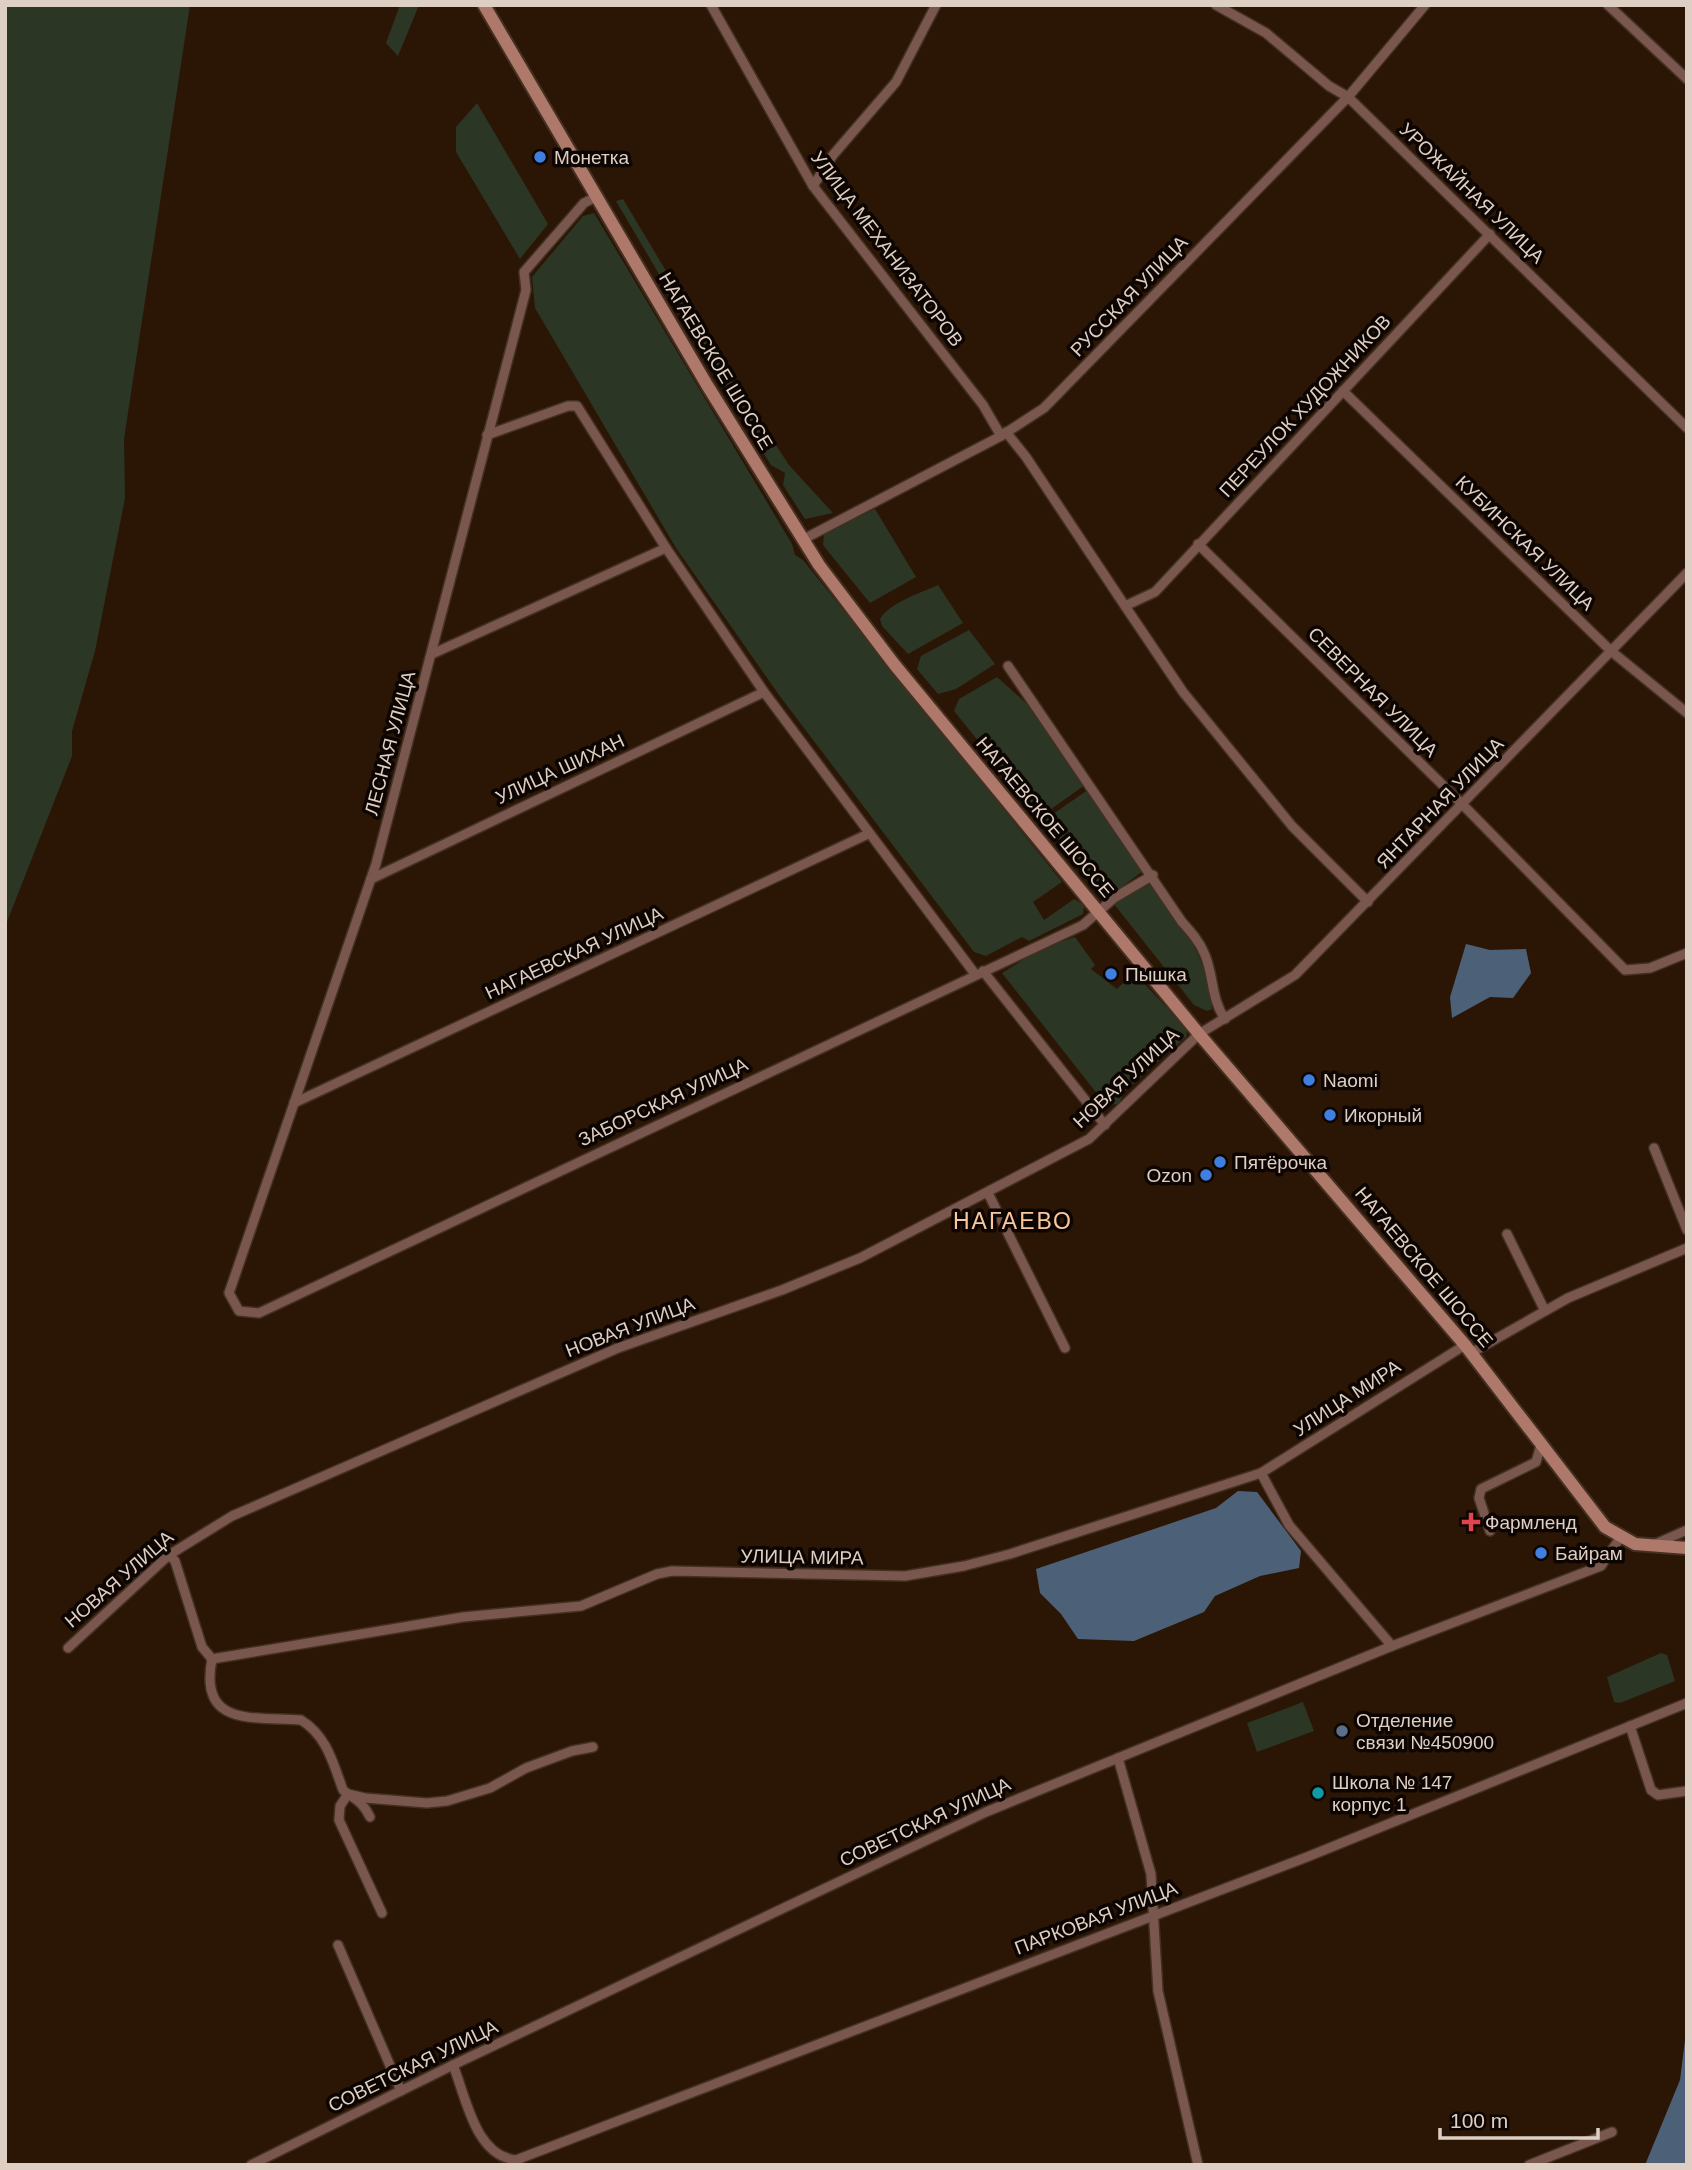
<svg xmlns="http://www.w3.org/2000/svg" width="1692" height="2170" font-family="Helvetica,sans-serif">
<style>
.green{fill:#2b3625}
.water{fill:#4c6178}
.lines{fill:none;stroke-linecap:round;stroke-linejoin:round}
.street-casing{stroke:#443021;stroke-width:12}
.secondary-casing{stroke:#443021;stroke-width:16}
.street{stroke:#79574e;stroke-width:9}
.secondary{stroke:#ae786a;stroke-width:12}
.shop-dot{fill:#3f7fe0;stroke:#0d0501;stroke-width:2.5}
.health-dot{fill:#e0444e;stroke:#0d0501;stroke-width:2.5}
.service-dot{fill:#5c6f8a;stroke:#0d0501;stroke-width:2.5}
.culture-dot{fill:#0f9aa8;stroke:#0d0501;stroke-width:2.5}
.labels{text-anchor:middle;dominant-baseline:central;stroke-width:7;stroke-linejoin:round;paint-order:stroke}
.poi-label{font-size:19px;fill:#decfc5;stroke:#0d0501;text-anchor:start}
.street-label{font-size:19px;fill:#decfc5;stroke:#0d0501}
.quarter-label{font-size:23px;letter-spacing:2px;fill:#f9c79d;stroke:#0d0501}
</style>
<rect width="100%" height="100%" fill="#2b1606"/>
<g class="green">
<path d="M5,5h185l-66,434 1,59 -30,153 -23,80v25l-67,171z"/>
<path d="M400,5h19l-21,51 -12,-13z"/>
<path d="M477,103l71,121 -28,35 -64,-107v-25z"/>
<path d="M623,199l123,206 -7,5 -123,-209z"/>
<path d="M594,213l198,331 3,11 8,5 259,322 -29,20 11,18 30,-21 10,6 -1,9 -54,27 -7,-4 -36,19 -12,-4 -195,-257 -103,-147 -141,-240 -3,-31 51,-61z"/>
<path d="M755,413l34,52 44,48 -28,6 -22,-34 2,-12 -14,-8 -26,-41v-6z"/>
<path d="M875,509l41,68 -46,26 -47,-58 1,-12z"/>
<path d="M938,585l25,38 -55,31 -26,-28 -2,-7c10,-17 41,-26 58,-34z"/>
<path d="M969,630l26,34 -39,25 -18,5 -21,-25 4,-13z"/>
<path d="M997,677l29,26 59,82 -41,29 -6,1 -84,-104 5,-12z"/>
<path d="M1089,789l54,82 -31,23 -9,-2 -56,-67 -1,-6z"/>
<path d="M1151,881c32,44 55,72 61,128l-5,2 -13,-6 -80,-101z"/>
<path d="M1075,937l20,28 -4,4 26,20 12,-12h9l48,51 1,8 -63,56 -5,12 -13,1 -104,-132 38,-24z"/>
<path d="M1661,1653l6,2 8,26 -55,22 -6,-1 -7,-25z"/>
<path d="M1303,1702l11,29 -57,21 -10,-29z"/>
</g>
<g class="water">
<path d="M1466,944l24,6 36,-1 5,24 -18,25 -23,-1 -38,21 -2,-21z"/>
<path d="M1238,1491l19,1 44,59 -2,17 -39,8 -45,20 -11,16 -70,29 -56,-2 -17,-25 -21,-21 -4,-24 180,-61z"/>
<path d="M1687,2024v141h-42l35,-85z"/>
</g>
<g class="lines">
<defs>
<g id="street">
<path d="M711,5l102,181 170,219 18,31"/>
<path d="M1216,5l50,28 63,53 19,11 339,331"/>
<path d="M1608,5l79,74"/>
<path d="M813,186l20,-31 63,-73 40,-77"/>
<path d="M596,197l-12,6 -60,69 2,18 -150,574 -147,429 10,18 20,2 824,-388 31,-27 39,-23"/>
<path d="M1343,391l268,260 76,62"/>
<path d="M1006,432l20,25 99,149 30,-14 335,-358"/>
<path d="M487,435l81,-29h9l89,142 98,144 211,282"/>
<path d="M802,540l199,-104 43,-28 304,-311 77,-92"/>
<path d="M1198,544l265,261 162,165 25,-2 37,-15"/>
<path d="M1125,606l58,86 109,134 76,76"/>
<path d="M432,654l234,-106"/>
<path d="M1008,666l174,256c9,10 18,20 23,33 9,22 6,44 20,64"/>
<path d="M371,879l393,-187"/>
<path d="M983,971l122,154"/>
<path d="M294,1103l574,-269"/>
<path d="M1654,1148l33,82"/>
<path d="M988,1193l77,155"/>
<path d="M1507,1234l38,77"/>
<path d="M1471,1353l97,-55 119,-50"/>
<path d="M1261,1473l28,52 103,121"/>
<path d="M1490,1531l-11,-33 2,-9 55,-27 5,-17"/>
<path d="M1653,1545l34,-15"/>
<path d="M169,1555l6,6 27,86 10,12 251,-42 118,-11 76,-32 15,-3 233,5 59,-10 46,-12 251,-81 204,-128"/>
<path d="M68,1648l101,-93 63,-39 386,-168 164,-58 78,-32 229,-119 110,-105 96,-59 392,-402"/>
<path d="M212,1659c-14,70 45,57 89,61 26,16 32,43 42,70l5,4 17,4 62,5 20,-2 43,-13 36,-20 46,-17 21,-4"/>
<path d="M1630,1726l21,64 7,5 29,-4"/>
<path d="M1118,1758l33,116 7,117 40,174"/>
<path d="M370,1817c-5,-11 -11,-16 -22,-23l-8,12 -1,14 43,93"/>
<path d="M338,1945l63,146"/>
<path d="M453,2065c13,32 22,91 63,95l2,3"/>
<path d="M516,2160l791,-303 380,-154"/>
<path d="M251,2165l202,-100 533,-253 406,-166 209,-80 19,-28"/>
<path d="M1529,2165l83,-33"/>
</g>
<path id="secondary" d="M484,5l223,380 112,180 75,99 305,370 266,311 140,182 30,17 52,4"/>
</defs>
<use href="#street" class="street-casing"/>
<use href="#secondary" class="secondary-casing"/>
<use href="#street" class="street"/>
<use href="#secondary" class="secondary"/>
</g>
<g class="shop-dot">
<circle cx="540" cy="157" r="7"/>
<circle cx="1111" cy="974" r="7"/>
<circle cx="1309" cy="1080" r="7"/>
<circle cx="1330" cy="1115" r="7"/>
<circle cx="1220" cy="1162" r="7"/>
<circle cx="1206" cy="1175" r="7"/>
<circle cx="1541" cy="1553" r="7"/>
</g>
<path class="health-dot" d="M1467.5 1511.5h7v7h7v7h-7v7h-7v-7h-7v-7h7z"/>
<circle class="service-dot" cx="1342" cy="1731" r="7"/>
<circle class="culture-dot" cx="1318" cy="1793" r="7"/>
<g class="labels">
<g class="poi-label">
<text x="554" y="157">Монетка</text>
<text x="1125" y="974">Пышка</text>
<text x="1323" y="1080">Naomi</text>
<text x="1344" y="1115">Икорный</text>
<text x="1234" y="1162">Пятёрочка</text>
<text x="1192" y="1175" text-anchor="end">Ozon</text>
<text x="1485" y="1522">Фармленд</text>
<text x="1555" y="1553">Байрам</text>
<text x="1356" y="1720">Отделение<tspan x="1356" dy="22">связи №450900</tspan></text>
<text x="1332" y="1782">Школа № 147<tspan x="1332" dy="22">корпус 1</tspan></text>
</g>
<g class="street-label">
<text transform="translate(1472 193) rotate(44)">УРОЖАЙНАЯ УЛИЦА</text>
<text transform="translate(887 249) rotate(53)">УЛИЦА МЕХАНИЗАТОРОВ</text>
<text transform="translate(1129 296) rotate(-46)">РУССКАЯ УЛИЦА</text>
<text transform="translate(716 361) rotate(59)">НАГАЕВСКОЕ ШОССЕ</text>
<text transform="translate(1305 406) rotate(-47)">ПЕРЕУЛОК ХУДОЖНИКОВ</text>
<text transform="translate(1525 543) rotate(44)">КУБИНСКАЯ УЛИЦА</text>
<text transform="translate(1373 692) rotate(45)">СЕВЕРНАЯ УЛИЦА</text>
<text transform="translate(390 743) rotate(-75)">ЛЕСНАЯ УЛИЦА</text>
<text transform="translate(560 769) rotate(-25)">УЛИЦА ШИХАН</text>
<text transform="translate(1440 803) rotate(-46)">ЯНТАРНАЯ УЛИЦА</text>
<text transform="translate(1045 817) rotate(50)">НАГАЕВСКОЕ ШОССЕ</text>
<text transform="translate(574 953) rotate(-25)">НАГАЕВСКАЯ УЛИЦА</text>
<text transform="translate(1126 1078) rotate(-43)">НОВАЯ УЛИЦА</text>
<text transform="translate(663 1102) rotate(-25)">ЗАБОРСКАЯ УЛИЦА</text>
<text transform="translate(1424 1267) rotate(50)">НАГАЕВСКОЕ ШОССЕ</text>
<text transform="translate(630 1327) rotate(-21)">НОВАЯ УЛИЦА</text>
<text transform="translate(1347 1398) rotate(-33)">УЛИЦА МИРА</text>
<text transform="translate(802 1557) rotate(1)">УЛИЦА МИРА</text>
<text transform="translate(119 1579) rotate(-41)">НОВАЯ УЛИЦА</text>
<text transform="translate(925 1822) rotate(-25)">СОВЕТСКАЯ УЛИЦА</text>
<text transform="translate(1096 1918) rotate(-21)">ПАРКОВАЯ УЛИЦА</text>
<text transform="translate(413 2066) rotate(-26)">СОВЕТСКАЯ УЛИЦА</text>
</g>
<g class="quarter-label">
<text x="1013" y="1221">НАГАЕВО</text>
</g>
</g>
<rect width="1692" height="2170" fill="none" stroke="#decfc5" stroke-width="14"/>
<path d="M1440 2128v10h158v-10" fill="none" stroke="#decfc5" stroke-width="3.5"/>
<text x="1450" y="2128" font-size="21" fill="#decfc5" stroke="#0d0501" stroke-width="5" paint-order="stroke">100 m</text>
</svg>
